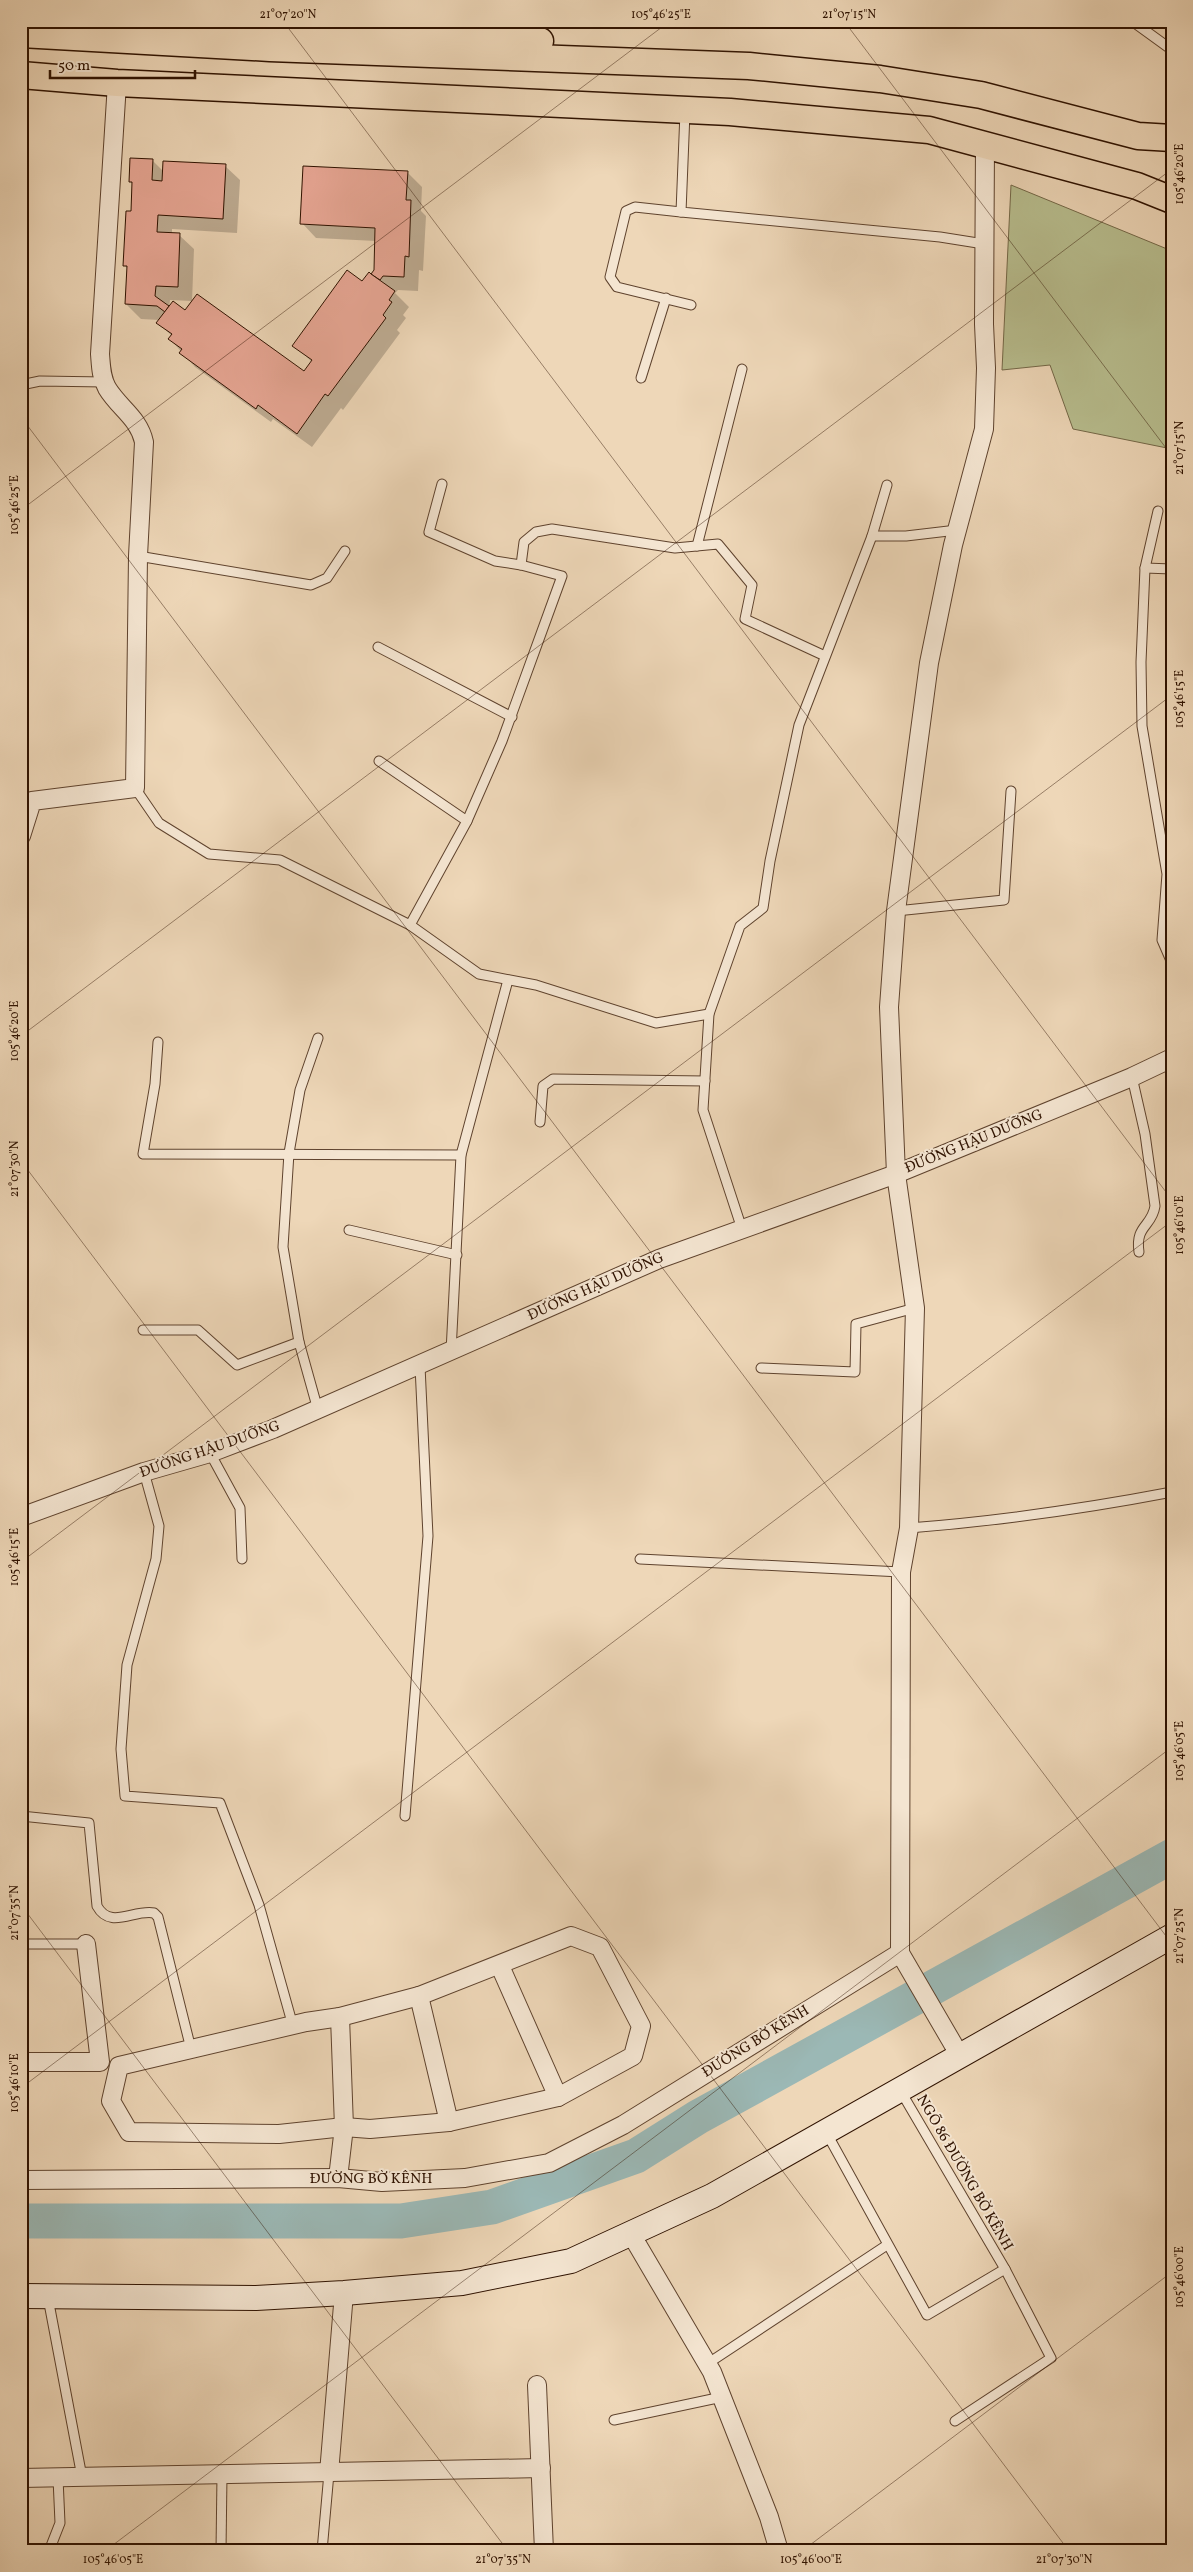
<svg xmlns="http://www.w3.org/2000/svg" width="1193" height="2572" font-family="Vollkorn,serif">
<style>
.green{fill:#b8be8f;stroke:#746848}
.shadow{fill:#0003}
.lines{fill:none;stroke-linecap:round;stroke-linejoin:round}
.river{stroke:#9bb8b5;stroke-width:35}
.building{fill:#e7a694;stroke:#2f1200}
.lane-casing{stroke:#5f432e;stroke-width:11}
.street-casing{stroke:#5f432e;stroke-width:20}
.secondary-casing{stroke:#2f1200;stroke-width:26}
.primary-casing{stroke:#2f1200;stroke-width:29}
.lane{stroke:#f4e5d1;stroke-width:9}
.street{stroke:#f4e5d1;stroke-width:18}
.secondary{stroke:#f4e5d1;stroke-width:24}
.primary{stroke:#eed7b8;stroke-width:26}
.ticks{fill:none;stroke:#2f1200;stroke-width:1;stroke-opacity:0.45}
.labels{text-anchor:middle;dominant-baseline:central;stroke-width:4;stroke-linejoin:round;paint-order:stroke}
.street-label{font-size:15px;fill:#2f1200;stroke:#f4e5d1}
.neatline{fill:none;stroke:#2f1200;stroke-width:2}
.ticks-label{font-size:12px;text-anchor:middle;fill:#2f1200}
</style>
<rect width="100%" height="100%" fill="#eed7b8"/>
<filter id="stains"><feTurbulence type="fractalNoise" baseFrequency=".004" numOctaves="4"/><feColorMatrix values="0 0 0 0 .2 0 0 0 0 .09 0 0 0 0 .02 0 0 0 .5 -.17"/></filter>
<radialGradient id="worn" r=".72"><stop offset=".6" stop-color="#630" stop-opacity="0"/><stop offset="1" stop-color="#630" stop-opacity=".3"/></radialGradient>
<path class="green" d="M1011,185l161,66v198l-99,-20 -23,-64 -48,5z"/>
<path class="shadow" d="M153,161l11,11 61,-6 15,14 -3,53 -65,-4v5l7,1 15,14 -2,52 -22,-1 -1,8 17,4 118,61 8,-11 -18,-17 77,-70 4,-4 1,-30 -60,-3 -14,-15 105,-51 15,15 -1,24 5,5 -3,55 -4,-1 -1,21 -20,-1 -3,3 14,14 -6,8 3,3 -9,12 3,3 -57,77 -2,-2 -29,39 -39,-28 -2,3 -76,-55 -25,-28 2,-3 -14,-13 2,-3 -19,-1 -15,-15 2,-35 -3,-3 7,-53 1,-28 -3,-4z"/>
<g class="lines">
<path class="river" d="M21,2221h380l91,-14 144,-51 62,-39 474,-261"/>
</g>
<g class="building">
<path d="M130,158l23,1 -1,21 10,1 1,-20 63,3 -3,55 -65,-4 -1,17 23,1 -2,54 -22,-1 -1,10 14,10 -4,6 -8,-6 -32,-2 2,-38h-4l3,-55h5l1,-29h-3z"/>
<path d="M303,166l105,5 -2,29h5l-2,57 -4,-1 -1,21 -21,-1 -3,4 -9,-6 3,-4 1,-42 -75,-4z"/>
<path d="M347,270l15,11 7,-9 2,2 24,17 -6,9 3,2 -9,13 3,3 -58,78 -3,-2 -28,40 -39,-29 -2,4 -77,-56 3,-4 -14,-10 4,-5 -16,-11 17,-22 12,9 12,-16 107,77 8,-11 -20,-14z"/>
</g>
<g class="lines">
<defs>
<g id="lane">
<path d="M1132,21l40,29"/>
<path d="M685,112l-4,100 259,25 44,7"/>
<path d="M681,212l-46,-5 -9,4 -16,66 7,10 74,18"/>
<path d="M641,378l25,-80"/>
<path d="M21,385l19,-4 65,1"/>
<path d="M1158,511l-13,57 -4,94 1,64 25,148 -5,66 10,23"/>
<path d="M872,536h34l51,-6"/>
<path d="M697,546l45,-177"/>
<path d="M138,556l173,29 16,-7 18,-27"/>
<path d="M521,565l3,-23 12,-10 16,-3 123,19 43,-4 34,41 -7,34 80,37"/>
<path d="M1145,568l27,1"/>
<path d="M378,647l134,70"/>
<path d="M379,761l88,60"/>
<path d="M135,788l24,35 50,31 71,6 130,65 69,49 57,11 120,38 53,-9"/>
<path d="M896,911l108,-11 7,-109"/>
<path d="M410,925l57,-104 35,-80 60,-165 -41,-11 -26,-4 -66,-29 13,-48"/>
<path d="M318,1038l-18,52 -11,63 -6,94 16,95 19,68"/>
<path d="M158,1042l-3,42 -12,70 318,1"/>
<path d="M1132,1077l13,57 10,72c-3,21 -20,19 -16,46"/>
<path d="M540,1122l3,-36 10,-7 152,2"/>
<path d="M742,1229l-39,-119 6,-96 31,-88 23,-18 7,-47 29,-136 73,-189 15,-51"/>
<path d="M349,1230l108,25"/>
<path d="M143,1330h55l39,35 62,-23"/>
<path d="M451,1352l10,-197 47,-175"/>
<path d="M761,1368l94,4 1,-48 59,-16"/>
<path d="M210,1453l30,55 2,51"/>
<path d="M144,1472l15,54 -3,33 -29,106 -6,84 4,47 95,7 39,102 34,121"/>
<path d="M909,1528c90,-7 174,-19 263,-36"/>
<path d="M640,1559l261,13"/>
<path d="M21,1816l68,7 8,83c13,24 37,3 57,7l4,4 33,132"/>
<path d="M405,1816l23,-280 -8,-170"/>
<path d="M21,1944h65"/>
<path d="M900,2090l105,179 46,89 -96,63"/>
<path d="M826,2132l101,183 78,-46"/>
<path d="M48,2298l34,179"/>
<path d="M707,2364l180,-119"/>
<path d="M614,2420l108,-23"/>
<path d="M49,2551l11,-28 -2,-45"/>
<path d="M221,2551l1,-76"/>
<path d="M322,2551l7,-78"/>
</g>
<g id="street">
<path d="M21,836l11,-35 103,-13 3,-232 6,-114c-5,-24 -25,-34 -37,-54 -6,-11 -6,-22 -7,-34l17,-271"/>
<path d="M21,1517l123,-45 66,-19 63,-24 386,-170 237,-85 236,-97 40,-19"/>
<path d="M571,1936l29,11 41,79 -8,30 -75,41 -109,25 -79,7 -26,-2 -65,7 -150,-2 -18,-31 8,-35 187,-44 34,-5 79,-21z"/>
<path d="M500,1966l58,131"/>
<path d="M419,1996l30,126"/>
<path d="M960,2056l-60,-103 1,-381 8,-44 6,-220 -19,-134 -7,-167 7,-96 33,-248 24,-118 31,-116 2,-61 -2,-44 1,-179"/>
<path d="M21,2062h79l-14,-118"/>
<path d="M338,2178l6,-51 -4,-110"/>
<path d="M21,2180l317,-2 44,4 83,-4 84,-15 74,-38 277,-172"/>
<path d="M631,2234l81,138 57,145 10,34"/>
<path d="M537,2385l7,166"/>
<path d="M329,2473l15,-180"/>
<path d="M21,2478l520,-10"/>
</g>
<path id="secondary" d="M21,2296l235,2 88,-5 118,-10 109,-22 141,-65 460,-260"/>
<g id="primary">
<path d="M135,21l405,20"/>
<path d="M21,34l249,14 479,18 131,13 101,16 157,41 34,2"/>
<path d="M21,75l96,8 613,29 199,18 208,56 35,14"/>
</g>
</defs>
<use href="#lane" class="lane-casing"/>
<use href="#street" class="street-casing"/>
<use href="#secondary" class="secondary-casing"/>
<use href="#primary" class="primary-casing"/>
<use href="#lane" class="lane"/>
<use href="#street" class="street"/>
<use href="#secondary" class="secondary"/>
<use href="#primary" class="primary"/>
</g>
<path class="ticks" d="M283,21l889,1179M844,21l328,435M21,417l1151,1527M21,510l649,-489M21,1036l1151,-867M21,1161l1048,1390M21,1562l1151,-867M21,1905l487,646M21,2088l1151,-867M105,2551l1067,-804M802,2551l370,-279"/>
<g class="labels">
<g class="street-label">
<text transform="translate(974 1142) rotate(-22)">ĐƯỜNG HẬU DƯỠNG</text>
<text transform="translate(596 1287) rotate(-24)">ĐƯỜNG HẬU DƯỠNG</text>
<text transform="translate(210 1450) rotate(-19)">ĐƯỜNG HẬU DƯỠNG</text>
<text transform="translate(756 2042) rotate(-32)">ĐƯỜNG BỜ KÊNH</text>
<text transform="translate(964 2173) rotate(60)">NGÕ 86 ĐƯỜNG BỜ KÊNH</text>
<text x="371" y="2179">ĐƯỜNG BỜ KÊNH</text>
</g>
</g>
<rect width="1193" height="2572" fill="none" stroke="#eed7b8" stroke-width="55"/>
<path d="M50 70v8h145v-8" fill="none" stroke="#2f1200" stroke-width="2.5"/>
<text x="58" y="70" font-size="15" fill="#2f1200" stroke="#f4e5d1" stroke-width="4" paint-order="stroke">50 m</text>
<rect x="28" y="28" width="1138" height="2516" class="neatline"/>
<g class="ticks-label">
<text x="288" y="18">21°07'20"N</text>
<text x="661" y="18">105°46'25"E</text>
<text x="849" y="18">21°07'15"N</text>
<text transform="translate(1179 174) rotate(-90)" y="4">105°46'20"E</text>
<text transform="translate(1179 448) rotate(-90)" y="4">21°07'15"N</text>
<text transform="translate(14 505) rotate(-90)" y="4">105°46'25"E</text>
<text transform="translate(1179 699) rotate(-90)" y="4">105°46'15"E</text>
<text transform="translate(14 1031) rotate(-90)" y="4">105°46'20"E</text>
<text transform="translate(14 1169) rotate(-90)" y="4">21°07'30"N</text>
<text transform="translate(1179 1225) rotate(-90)" y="4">105°46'10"E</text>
<text transform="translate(14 1557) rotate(-90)" y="4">105°46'15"E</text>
<text transform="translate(1179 1751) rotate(-90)" y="4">105°46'05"E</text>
<text transform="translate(14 1913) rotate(-90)" y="4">21°07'35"N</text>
<text transform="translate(1179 1936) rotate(-90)" y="4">21°07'25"N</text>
<text transform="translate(14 2083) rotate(-90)" y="4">105°46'10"E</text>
<text transform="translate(1179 2277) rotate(-90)" y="4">105°46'00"E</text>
<text x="113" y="2563">105°46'05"E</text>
<text x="503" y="2563">21°07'35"N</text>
<text x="811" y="2563">105°46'00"E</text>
<text x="1064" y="2563">21°07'30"N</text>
</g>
<rect width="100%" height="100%" filter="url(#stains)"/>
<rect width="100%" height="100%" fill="url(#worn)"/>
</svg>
